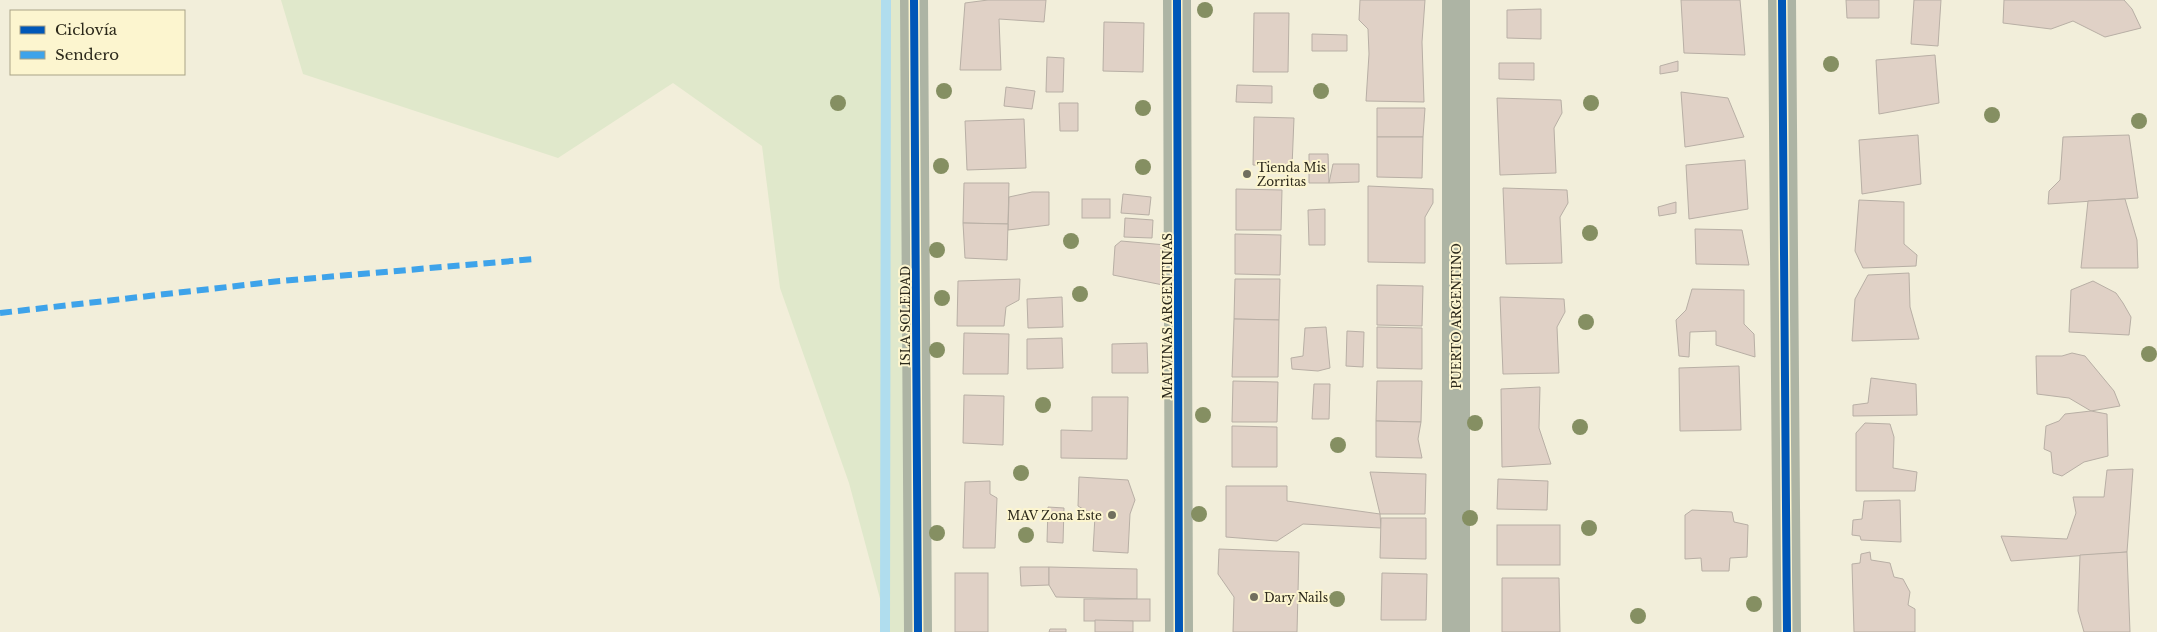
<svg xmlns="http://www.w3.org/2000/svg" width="2157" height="632" font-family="'Libre Baskerville',serif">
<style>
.green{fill:#e0e8cb}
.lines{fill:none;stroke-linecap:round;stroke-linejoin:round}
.stream{stroke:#b0ddee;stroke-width:10}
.building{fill:#e0d1c6;stroke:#b8afa5}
.street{stroke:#adb4a4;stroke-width:28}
.quiet{stroke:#3ea3ea;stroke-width:6;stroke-dasharray:12 6;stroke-linecap:butt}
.cycleway-casing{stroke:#fcf5cf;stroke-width:11}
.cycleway{stroke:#0057b8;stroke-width:8}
.tree{fill:#858f62}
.poi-dot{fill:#716e5e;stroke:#fcf5cf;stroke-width:2}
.labels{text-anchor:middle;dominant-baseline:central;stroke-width:4;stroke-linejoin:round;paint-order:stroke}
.poi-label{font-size:12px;fill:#2c291b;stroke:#fcf5cf;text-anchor:start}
.street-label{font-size:12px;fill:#2c291b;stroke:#fcf5cf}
</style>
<rect width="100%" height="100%" fill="#f2eeda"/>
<path class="green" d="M281,0h640l-15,632h-17l-40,-149 -69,-195 -18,-142 -89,-63 -115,75 -255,-84z"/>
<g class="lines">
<path class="stream" d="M885,632l1,-632"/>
</g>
<g class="building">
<path d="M988,0h58l-2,22 -45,-3 2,51h-41l5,-67z"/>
<path d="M1360,0h65l-3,42 2,60 -58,-1 3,-47 -1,-25 -9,-9z"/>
<path d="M1681,0h59l5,55 -61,-2z"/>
<path d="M1846,0h33v18h-32z"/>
<path d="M1914,0h27l-3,46 -27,-2z"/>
<path d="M2004,0h120l8,9 9,19 -36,9 -32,-16 -22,8 -48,-6z"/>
<path d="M1541,9v30l-34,-1v-28z"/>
<path d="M1254,13h35l-1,59h-35z"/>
<path d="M1104,22l40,1 -1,49 -40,-1z"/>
<path d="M1312,34l35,1v16h-35z"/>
<path d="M1935,55l4,48 -60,11 -3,-54z"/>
<path d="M1047,57l17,1 -1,34h-17z"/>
<path d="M1678,61v10l-18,3v-8z"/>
<path d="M1499,63h35v17l-35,-1z"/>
<path d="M1237,85l35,1v17l-36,-1z"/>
<path d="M1006,87l29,4 -3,18 -28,-3z"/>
<path d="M1681,92l47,6 16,39 -59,10z"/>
<path d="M1497,98l64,2 1,13 -8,15 2,45 -56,2z"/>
<path d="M1059,103h19v28h-18z"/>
<path d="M1377,108h48l-2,29h-46z"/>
<path d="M1254,117l40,1 -2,49 -39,-2z"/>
<path d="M1024,119l2,49 -59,2 -2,-49z"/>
<path d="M1918,135l3,49 -59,10 -3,-54z"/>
<path d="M2129,135l9,63 -90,6 1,-13 11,-11 3,-43z"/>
<path d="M1377,137h46l-1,41 -45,-1z"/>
<path d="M1309,154h19l1,29h-20z"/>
<path d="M1745,160l3,49 -59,10 -3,-54z"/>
<path d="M1333,164h26v18l-30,1z"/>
<path d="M964,183h45l-1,41 -45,-1z"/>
<path d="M1368,186l65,3v14l-8,14v46l-57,-1z"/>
<path d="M1503,188l64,2 1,13 -8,14 2,46 -56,1z"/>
<path d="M1236,189l46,1 -1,40h-45z"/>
<path d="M1032,192h17v33l-41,5 1,-33z"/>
<path d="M1123,194l28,3 -2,18 -28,-2z"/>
<rect x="1082" y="199" width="28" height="19"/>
<path d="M2125,199l12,41 1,28h-57l7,-67z"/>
<path d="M1859,200l45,2v42l13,11 -1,11 -53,2 -8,-17z"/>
<path d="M1676,202v11l-17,3 -1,-9z"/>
<path d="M1325,209v36h-16l-1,-35z"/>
<path d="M1125,218l28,2 -1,18 -28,-1z"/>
<path d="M963,223l45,1 -1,36 -42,-2z"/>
<path d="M1695,229l47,1 7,35 -53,-1z"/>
<path d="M1235,234l46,1 -1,40 -45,-1z"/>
<path d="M1121,241l45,4 -3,40 -50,-10 2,-29z"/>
<path d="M1909,273l1,34 9,32 -67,2 3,-42 13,-24z"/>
<path d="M1020,279l-1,21 -13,7 -2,19h-47l1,-45z"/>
<path d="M1235,279h45l-1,41 -45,-1z"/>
<path d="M2093,281l23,12 7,10 8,14 -2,18 -60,-3 2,-42z"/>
<path d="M1377,285l46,1 -1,40 -45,-1z"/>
<path d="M1692,289l52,1v34l10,10 1,23 -39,-12v-14l-26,1 -1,25 -10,-1 -3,-36 10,-10z"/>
<path d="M1062,297l1,30 -35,1 -1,-29z"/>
<path d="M1500,297l64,2 1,13 -8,15 2,46 -56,1z"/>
<path d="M1234,319l45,1 -1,57h-46z"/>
<path d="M1326,327l4,41 -12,3 -26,-2 -1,-11 12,-2 2,-28z"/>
<path d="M1377,327l45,1v41l-45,-1z"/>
<path d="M1347,331l17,1 -1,35 -17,-1z"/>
<path d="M964,333l45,1 -1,40h-45z"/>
<path d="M1062,338l1,30 -36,1v-30z"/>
<path d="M1147,343l1,30h-36v-29z"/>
<path d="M2072,353l13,3 29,35 6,15 -29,5 -22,-13 -32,-4 -1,-38h26z"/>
<path d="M1739,366l2,64 -61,1 -1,-63z"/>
<path d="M1871,378l45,6 1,31 -64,1v-11l15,-2z"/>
<path d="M1233,381l45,1 -1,40h-45z"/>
<path d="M1377,381h45l-1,41 -45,-1z"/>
<path d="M1314,384h16l-1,35h-17z"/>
<path d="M1540,387l-1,41 12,36 -49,3 -1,-78z"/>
<path d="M964,395l40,1 -1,49 -40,-2z"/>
<path d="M1092,397h36l-1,62 -66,-1v-28l31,1z"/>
<path d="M2091,411l16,3 1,42 -24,6 -22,14 -9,-3 -2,-21 -7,-3 2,-23 13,-5 6,-7z"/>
<path d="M1376,421l45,1 -3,17 4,19 -46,-1z"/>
<path d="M1865,423l25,1 4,13 -1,31 24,4 -2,19h-59v-58z"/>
<path d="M1232,426l45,1v40h-45z"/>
<path d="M2133,469l-6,83 -116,9 -10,-25 66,3 9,-26 -3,-16h31l3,-27z"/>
<path d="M1370,472l56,2 -1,40h-45z"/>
<path d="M1079,477l49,3 7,20 -5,14 -2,39 -35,-2 2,-35 -17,-10z"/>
<path d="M1498,479l50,2 -1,29 -50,-1z"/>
<path d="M990,481v13l7,4 -2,50h-32l2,-66z"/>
<path d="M1226,486h61v15l93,13 1,14 -78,-4 -26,17 -51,-4z"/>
<path d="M1900,500l1,42 -40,-2 -1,-4 -8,-1 1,-15 9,-1 2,-18z"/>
<path d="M1048,507l16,1 -1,35 -16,-1z"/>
<path d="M1692,510l40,2 2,10 14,3 -1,32 -17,1 -1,13h-27l-1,-13 -16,1v-44z"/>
<path d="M1381,518h45v41l-46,-1z"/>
<rect x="1497" y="525" width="63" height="40"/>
<path d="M1219,549l80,3 -2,80h-64l1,-35 -16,-23z"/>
<path d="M1870,552l1,8 19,3 4,14 9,2 7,13 -2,13 7,4v23h-61l-2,-68 8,-1 1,-9z"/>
<path d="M2127,552l3,80h-46l-6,-21 2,-56z"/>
<path d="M1020,567h29v18l-28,1z"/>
<path d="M1049,567l88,2v30l-81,-2 -7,-12z"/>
<rect x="955" y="573" width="33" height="59"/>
<path d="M1382,573l45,1 -1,46h-45z"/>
<path d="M1502,578h57l1,54h-58z"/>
<rect x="1084" y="599" width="66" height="22"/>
<path d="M1095,620l38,1v11h-38z"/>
<path d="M1050,629h16v3h-17z"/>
</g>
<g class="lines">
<g class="street">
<path d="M914,0l4,632"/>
<path d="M1177,0l2,632"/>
<path d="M1782,0l5,632"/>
<path d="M1456,632v-632"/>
</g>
<path class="quiet" d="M0,313l280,-32 255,-22"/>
<defs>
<g id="cycleway">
<path d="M914,0l4,632"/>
<path d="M1177,0l2,632"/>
<path d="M1782,0l5,632"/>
</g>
</defs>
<use href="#cycleway" class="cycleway-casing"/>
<use href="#cycleway" class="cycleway"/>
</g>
<g class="tree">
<circle cx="1205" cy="10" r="8"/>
<circle cx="1831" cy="64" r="8"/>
<circle cx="944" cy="91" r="8"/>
<circle cx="1321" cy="91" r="8"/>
<circle cx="838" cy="103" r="8"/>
<circle cx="1591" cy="103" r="8"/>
<circle cx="1143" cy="108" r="8"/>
<circle cx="1992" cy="115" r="8"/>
<circle cx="2139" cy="121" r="8"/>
<circle cx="941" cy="166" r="8"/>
<circle cx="1143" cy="167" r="8"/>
<circle cx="1590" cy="233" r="8"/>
<circle cx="1071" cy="241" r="8"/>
<circle cx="937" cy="250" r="8"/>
<circle cx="1080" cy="294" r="8"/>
<circle cx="942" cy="298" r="8"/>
<circle cx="1586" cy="322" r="8"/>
<circle cx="937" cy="350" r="8"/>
<circle cx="2149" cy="354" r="8"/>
<circle cx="1043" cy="405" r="8"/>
<circle cx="1203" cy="415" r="8"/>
<circle cx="1475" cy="423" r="8"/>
<circle cx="1580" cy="427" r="8"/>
<circle cx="1338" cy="445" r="8"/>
<circle cx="1021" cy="473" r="8"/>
<circle cx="1199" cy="514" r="8"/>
<circle cx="1470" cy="518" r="8"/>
<circle cx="1589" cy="528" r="8"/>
<circle cx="937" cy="533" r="8"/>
<circle cx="1026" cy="535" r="8"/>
<circle cx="1337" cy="599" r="8"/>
<circle cx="1754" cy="604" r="8"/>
<circle cx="1638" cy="616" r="8"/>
</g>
<g class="poi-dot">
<circle cx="1247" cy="174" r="5"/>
<circle cx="1112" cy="515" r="5"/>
<circle cx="1254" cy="597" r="5"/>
</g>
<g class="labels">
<g class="poi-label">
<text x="1257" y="167">Tienda Mis<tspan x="1257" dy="14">Zorritas</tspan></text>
<text x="1102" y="515" text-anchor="end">MAV Zona Este</text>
<text x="1264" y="597">Dary Nails</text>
</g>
<g class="street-label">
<text transform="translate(905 316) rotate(-90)">ISLA SOLEDAD</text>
<text transform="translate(1167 316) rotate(-90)">MALVINAS ARGENTINAS</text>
<text transform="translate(1456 316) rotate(-90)">PUERTO ARGENTINO</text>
</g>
</g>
<rect x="10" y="10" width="175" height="65" fill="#fcf5cf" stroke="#a9a387"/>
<rect x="20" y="26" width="25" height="8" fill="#0057b8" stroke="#a9a387"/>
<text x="55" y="35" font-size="15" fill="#2c291b">Ciclovía</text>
<rect x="20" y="51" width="25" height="8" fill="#3ea3ea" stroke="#a9a387"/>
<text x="55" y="60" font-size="15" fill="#2c291b">Sendero</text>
</svg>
